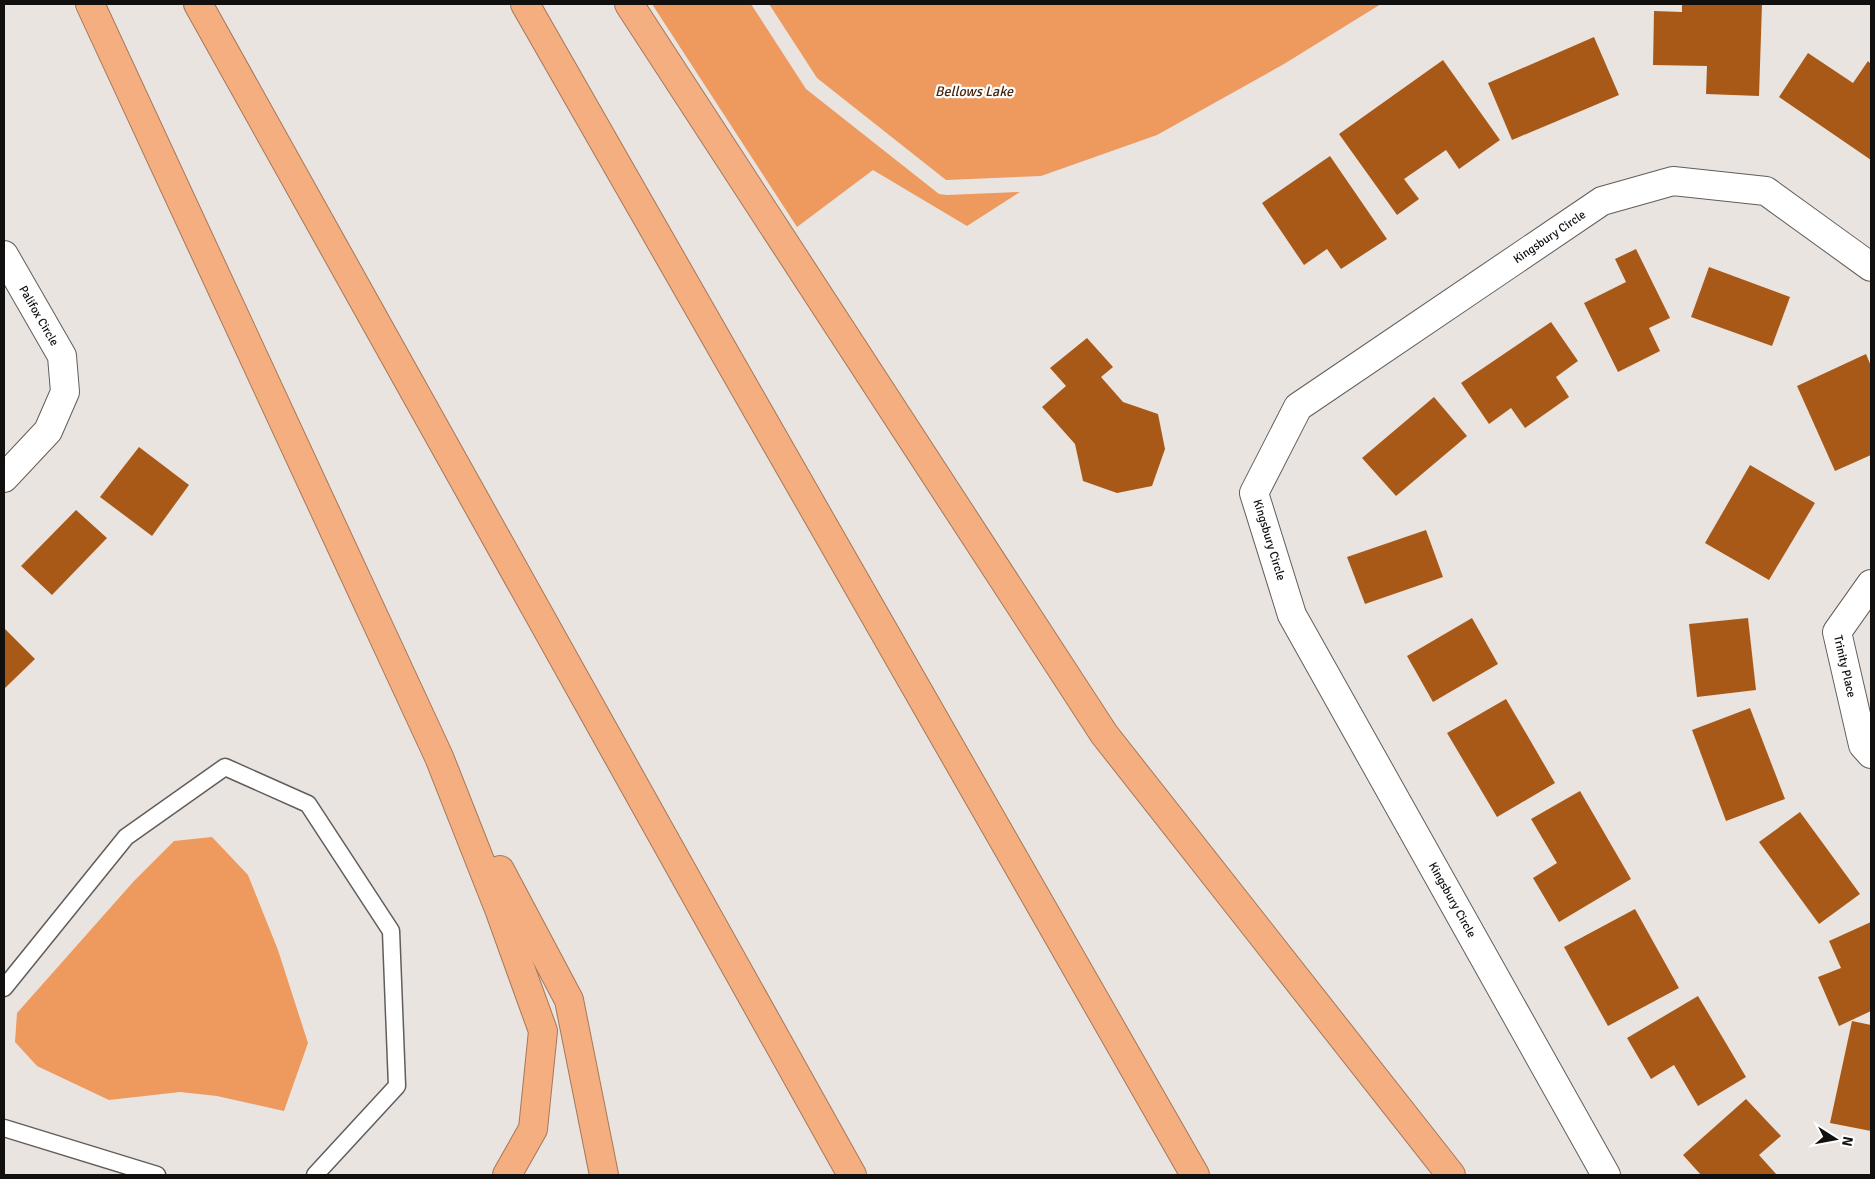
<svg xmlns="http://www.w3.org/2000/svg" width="1875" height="1179" font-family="Signika,sans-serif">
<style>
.water{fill:#ee995d}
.building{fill:#a95917}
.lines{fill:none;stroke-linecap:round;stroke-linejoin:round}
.service-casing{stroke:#625d5a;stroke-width:19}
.minor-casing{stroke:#625d5a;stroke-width:30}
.motorway-casing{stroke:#a67758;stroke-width:30}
.service{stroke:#fff;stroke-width:16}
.minor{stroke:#fff;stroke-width:28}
.motorway{stroke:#f5ae7f;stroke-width:28}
.labels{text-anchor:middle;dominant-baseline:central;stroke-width:4.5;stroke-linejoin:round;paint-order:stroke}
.street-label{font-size:12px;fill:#12100f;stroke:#fff}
.water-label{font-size:14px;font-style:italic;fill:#49270e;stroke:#fff}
</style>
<rect width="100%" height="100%" fill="#eae4e0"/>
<g class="water">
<path d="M652,4h99l55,85 133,105 8,1 73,-3 -53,34 -94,-56 -76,57z"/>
<path d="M769,4h612l-97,60 -127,71 -116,41 -95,4 -129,-102z"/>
<path d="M212,837l36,38 30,75 30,93 -24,68 -67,-15 -37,-4 -71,8 -72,-34 -22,-24 2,-29 117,-132 40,-40z"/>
</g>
<g class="building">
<path d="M1682,4h80l-3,92 -53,-2 1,-28 -54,-1 1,-54 28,1z"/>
<path d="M1594,37l25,58 -107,45 -24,-57z"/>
<path d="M1808,53l45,30 15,-22 3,3v96l-92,-63z"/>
<path d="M1443,60l57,80 -41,29 -13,-19 -42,29 15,20 -22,16 -58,-81z"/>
<path d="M1330,156l57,83 -46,30 -14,-20 -23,16 -42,-62z"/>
<path d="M1636,249l34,69 -21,10 11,23 -42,21 -34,-69 42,-21 -11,-23z"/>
<path d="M1709,267l81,30 -18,49 -81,-29z"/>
<path d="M1551,322l27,39 -22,16 13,20 -44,31 -14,-20 -22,16 -28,-41z"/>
<path d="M1087,338l26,29 -12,10 22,25 35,12 7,35 -13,37 -35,7 -34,-12 -8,-37 -33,-37 24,-21 -16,-18z"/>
<path d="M1866,354l5,12v89l-36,16 -38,-85z"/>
<path d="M1434,397l33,39 -71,60 -34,-38z"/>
<path d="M139,447l50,38 -37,51 -52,-39z"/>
<path d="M1750,465l65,38 -46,77 -64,-37z"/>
<path d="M76,510l31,28 -55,57 -31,-29z"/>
<path d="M1426,530l17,47 -78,27 -18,-47z"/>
<path d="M1472,618l26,46 -65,38 -26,-46z"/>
<path d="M1748,618l8,72 -59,7 -8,-73z"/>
<path d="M4,628l31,31 -31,30z"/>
<path d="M1506,699l49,84 -58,34 -50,-84z"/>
<path d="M1750,708l35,91 -59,22 -34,-91z"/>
<path d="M1580,791l51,88 -72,43 -26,-44 24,-15 -26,-44z"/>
<path d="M1800,812l60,82 -41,30 -60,-82z"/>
<path d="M1635,909l44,79 -71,38 -44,-79z"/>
<path d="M1871,922v89l-32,15 -21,-49 23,-9 -12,-27z"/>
<path d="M1698,996l48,81 -48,29 -24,-41 -23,14 -24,-41z"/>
<path d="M1852,1021l19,4v106l-41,-8z"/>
<path d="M1746,1099l35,37 -22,19 18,20h-76l-18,-20z"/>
</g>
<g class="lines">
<defs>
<g id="service">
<path d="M4,988l122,-151 99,-70 83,37 83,127 6,155 -82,89"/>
<path d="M4,1128l153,47"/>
</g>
<g id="minor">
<path id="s1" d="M4,255l58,101 3,36 -17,39 -44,47"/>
<path id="s2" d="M1871,584l-34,48 26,113 8,9"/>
<path id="s3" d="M1606,1175l-314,-560 -38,-122 44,-86 304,-206 71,-20 93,10 105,76"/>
</g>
<g id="motorway">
<path d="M90,4l349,753 60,152 44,122 -10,98 -26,46"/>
<path d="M198,4l654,1171"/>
<path d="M525,4l670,1171"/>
<path d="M629,4l475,730 347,441"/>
<path d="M500,870l69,130 35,175"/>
</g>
</defs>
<use href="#service" class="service-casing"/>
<use href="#minor" class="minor-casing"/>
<use href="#motorway" class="motorway-casing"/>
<use href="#service" class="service"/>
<use href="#minor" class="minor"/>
<use href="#motorway" class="motorway"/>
</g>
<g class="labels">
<g class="street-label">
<text stroke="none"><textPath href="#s3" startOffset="1170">Kingsbury Circle</textPath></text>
<text stroke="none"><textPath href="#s1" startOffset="70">Palifox Circle</textPath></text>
<text transform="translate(1269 540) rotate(73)">Kingsbury Circle</text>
<text stroke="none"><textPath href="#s2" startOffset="94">Trinity Place</textPath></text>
<text transform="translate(1452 900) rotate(61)">Kingsbury Circle</text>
</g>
<g class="water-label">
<text x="974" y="91">Bellows Lake</text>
</g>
</g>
<rect width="1875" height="1179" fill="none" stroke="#12100f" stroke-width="10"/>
<g transform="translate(1835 1139) rotate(101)" stroke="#ffffff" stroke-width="4" paint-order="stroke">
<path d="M0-4L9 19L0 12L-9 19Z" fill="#12100f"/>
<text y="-8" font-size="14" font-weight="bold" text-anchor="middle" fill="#12100f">N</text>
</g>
</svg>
